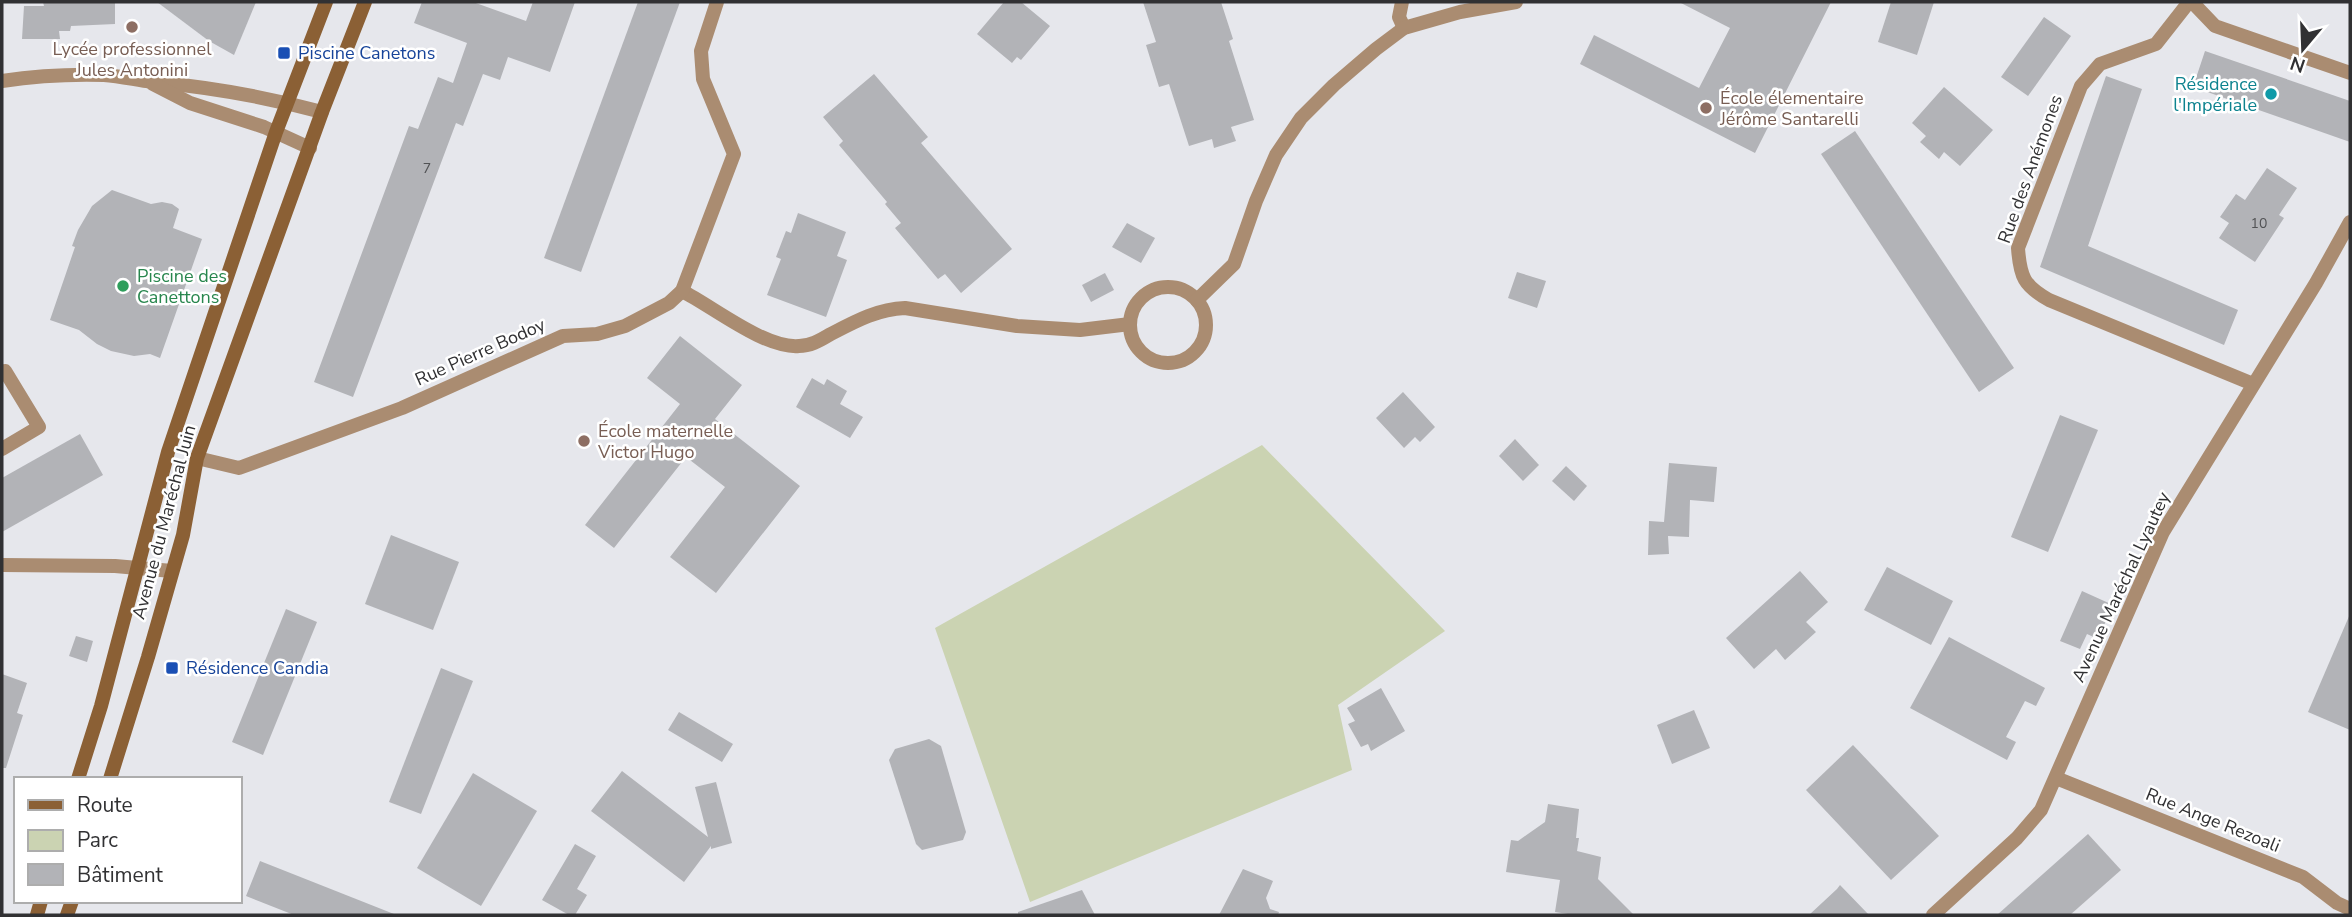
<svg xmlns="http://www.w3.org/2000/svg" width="2352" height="917" font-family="'Nunito Sans',sans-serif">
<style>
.green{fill:#cbd3b2}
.building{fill:#b2b3b7}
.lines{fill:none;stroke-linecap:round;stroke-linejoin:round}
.minor{stroke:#aa8c71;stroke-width:14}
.tertiary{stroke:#aa8c71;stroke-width:14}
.secondary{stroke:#8b6035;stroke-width:14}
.education-dot{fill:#8d6e63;stroke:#fff;stroke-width:2.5}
.transit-dot{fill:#1a4fb4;stroke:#fff;stroke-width:2.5}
.culture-dot{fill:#0f9aa8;stroke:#fff;stroke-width:2.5}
.leisure-dot{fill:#2e9e5b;stroke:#fff;stroke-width:2.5}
.labels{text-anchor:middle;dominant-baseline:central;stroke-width:5;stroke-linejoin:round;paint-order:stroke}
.number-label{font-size:14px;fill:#515254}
.education-label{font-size:18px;fill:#785e54;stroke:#fff;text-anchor:start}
.transit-label{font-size:18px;fill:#164399;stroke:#fff;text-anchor:start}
.culture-label{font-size:18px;fill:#0d838f;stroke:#fff;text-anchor:end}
.street-label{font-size:18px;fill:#313133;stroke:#fff}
.leisure-label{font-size:18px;fill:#27864d;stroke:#fff;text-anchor:start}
</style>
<rect width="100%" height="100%" fill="#e6e7ec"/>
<path class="green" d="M1262,445l183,186 -107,74 14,65 -322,132 -95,-274z"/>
<g class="building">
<path d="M43,2h72v22l-44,2 -1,5h-11l1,8h-38l2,-33h20z"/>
<path d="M157,2h99l-22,53 -25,-14z"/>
<path d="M422,2h51l53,19 7,-19h42l-25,70 -42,-15 -8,23 -17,-6 -20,52 -7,-3 -103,274 -39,-15 95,-256 9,3 20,-52 15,6 14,-40 -53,-20z"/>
<path d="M638,2h42l-99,270 -37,-14z"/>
<path d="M1004,2h17l29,24 -29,34 -4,-3 -5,6 -35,-29z"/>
<path d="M1143,2h78l12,37 -4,2 25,79 -23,7 5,14 -22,7 -2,-9 -23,7 -20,-62 -10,3 -13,-42 10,-3z"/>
<path d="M1679,2h152l-76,151 -175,-89 14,-29 105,53 31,-60z"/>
<path d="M1891,2h43l-17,53 -39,-13z"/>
<path d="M2044,17l27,19 -43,60 -27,-19z"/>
<path d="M2205,51l145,50v41l-157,-55z"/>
<path d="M874,74l54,63 -7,6 91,106 -51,44 -16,-19 -7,5 -43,-51 6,-5 -16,-19 2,-2 -48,-57 4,-4 -20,-24z"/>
<path d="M2106,76l36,13 -54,157 150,64 -14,35 -184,-78z"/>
<path d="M1944,87l49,43 -33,36 -16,-14 -5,7 -19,-17 6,-6 -14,-13z"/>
<path d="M1855,131l159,237 -35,24 -158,-238z"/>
<path d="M2267,168l30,20 -18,27 5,3 -29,44 -36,-24 10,-15 -9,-6 16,-23 9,6z"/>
<path d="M112,190l39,14 11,-2 10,2 7,5 -6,19 29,11 -42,119 -10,-4 -16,2 -23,-5 -14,-7 -18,-14 -29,-10 25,-73 -3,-1 6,-16 14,-24z"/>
<path d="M798,213l48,19 -9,24 10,4 -21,57 -59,-22 14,-36 -5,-2 10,-26 5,2z"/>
<path d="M1127,223l28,15 -14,25 -29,-16z"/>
<path d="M1517,272l29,9 -9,27 -29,-10z"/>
<path d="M1105,273l9,17 -23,12 -9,-17z"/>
<path d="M680,336l62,49 -27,34 85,67 -84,107 -46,-36 55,-70 -39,-30 -72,91 -29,-23 95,-121 -33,-26z"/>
<path d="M812,378l12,7 3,-6 20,12 -7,13 23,13 -13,21 -54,-31z"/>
<path d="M1403,392l32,35 -15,15 -5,-5 -11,11 -28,-30z"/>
<path d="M2060,415l38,15 -50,122 -37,-15z"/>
<path d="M80,434l23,41 -101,57v-54z"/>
<path d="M1515,439l24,26 -16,16 -24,-25z"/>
<path d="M1669,463l48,4 -3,35 -24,-2 -1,37 -21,-1 1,18 -21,1 1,-34 15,1z"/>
<path d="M1566,466l21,20 -13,15 -22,-20z"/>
<path d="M391,535l68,27 -26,68 -68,-26z"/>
<path d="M1887,567l66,34 -22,44 -67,-35z"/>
<path d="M1800,571l28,31 -22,20 10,10 -31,28 -9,-11 -22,20 -28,-31z"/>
<path d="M2082,591l31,14 -15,34 -11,-5 -7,15 -20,-8z"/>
<path d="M286,609l31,13 -54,133 -31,-13z"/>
<path d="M2350,614v116l-42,-18z"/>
<path d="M76,636l17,5 -6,21 -18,-6z"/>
<path d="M1949,637l96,51 -9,18 -11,-5 -19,36 10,5 -9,18 -97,-52z"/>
<path d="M441,668l32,13 -52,133 -32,-12z"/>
<path d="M2,674l25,9 -10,30 6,2 -17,53h-4z"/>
<path d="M1381,688l24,43 -34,20 -3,-7 -7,3 -13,-23 7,-3 -8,-13z"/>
<path d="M1694,710l16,38 -38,16 -15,-39z"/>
<path d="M679,712l54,32 -11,18 -54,-32z"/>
<path d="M929,739l12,7 25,86 -3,8 -41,10 -6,-6 -27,-84 6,-11z"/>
<path d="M1853,745l86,91 -48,44 -85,-90z"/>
<path d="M622,771l86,66 -13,-50 21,-5 16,61 -21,6v-3l-27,36 -93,-71z"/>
<path d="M473,773l64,38 -56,95 -64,-38z"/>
<path d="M1548,804l31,5 -3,29h3l-2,13 24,6 -3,22 36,36h-60l-19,-3 5,-32 -54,-8 5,-32 7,1 27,-19z"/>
<path d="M2088,834l33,36 -51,45h-73z"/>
<path d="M575,844l21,12 -19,33 10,6 -12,20h-6l-27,-15z"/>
<path d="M260,861l134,53v1h-100l-48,-19z"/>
<path d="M1243,869l30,12 -7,17 4,11 9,3 -1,3h-59z"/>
<path d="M1840,885l29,30h-60l28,-26z"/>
<path d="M1082,890l13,25h-77v-3z"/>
</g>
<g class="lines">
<g class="minor">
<path d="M1402,2l-3,15 5,11"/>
<path d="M2189,2l-33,42 -56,20 -19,22 -63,162c2,29 6,38 31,52l204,84"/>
<path d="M2192,2l23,24 135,47"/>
<path d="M2,81c33,-5 68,-7 102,-6 16,1 32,5 48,7 58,5 114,15 170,30"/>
<path d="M153,84l37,19 74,24 46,21"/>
<circle cx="1168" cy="325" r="38"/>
<path d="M682,291c30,15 83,58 117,55 11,0 20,-5 30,-11 25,-13 48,-26 76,-27l112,18 63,4 50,-6"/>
<path d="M1197,300l37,-36 22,-63 20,-46 25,-37 33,-33 42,-36 28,-21 56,-16 56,-10"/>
<path d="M2,372l3,-1 34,56 -37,22"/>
<path d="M197,458l42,10 163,-60 161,-72 34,-2 28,-8 44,-23 13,-12 52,-137 -31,-75 -2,-28 16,-49"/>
<path d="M2,565l113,1 57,5"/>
<path d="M2056,778l247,99 34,26 13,6"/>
</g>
<path class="tertiary" d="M1933,915l84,-77 24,-28 122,-278 153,-249 34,-61"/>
<g class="secondary">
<path d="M78,779l23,-73 67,-254 108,-320 50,-130"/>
<path d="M110,779l38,-122 35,-122 14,-77 125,-346 43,-110"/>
<path d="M37,915l4,-14"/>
<path d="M67,915l5,-14"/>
</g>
</g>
<g class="education-dot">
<circle cx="132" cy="27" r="7"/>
<circle cx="1706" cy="108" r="7"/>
<circle cx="584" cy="441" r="7"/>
</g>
<g class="transit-dot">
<rect x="277" y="46" width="14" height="14" rx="3.5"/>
<rect x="165" y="661" width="14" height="14" rx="3.5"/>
</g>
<circle class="culture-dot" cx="2271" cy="94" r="7"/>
<circle class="leisure-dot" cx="123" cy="286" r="7"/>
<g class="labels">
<g class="number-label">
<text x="427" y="168">7</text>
<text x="2259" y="223">10</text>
</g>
<g class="education-label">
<text x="132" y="49" text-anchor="middle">Lycée professionnel<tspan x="132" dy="21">Jules Antonini</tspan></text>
<text x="1720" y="98">École élementaire<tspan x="1720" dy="21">Jérôme Santarelli</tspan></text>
<text x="598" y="431">École maternelle<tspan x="598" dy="21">Victor Hugo</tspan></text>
</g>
<g class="transit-label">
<text x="298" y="53">Piscine Canetons</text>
<text x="186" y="668">Résidence Candia</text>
</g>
<g class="culture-label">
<text x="2257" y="84">Résidence<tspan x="2257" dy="21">l'Impériale</tspan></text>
</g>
<g class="street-label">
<text transform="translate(2030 169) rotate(-70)">Rue des Anémones</text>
<text transform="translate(480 352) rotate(-24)">Rue Pierre Bodoy</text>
<text transform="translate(164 522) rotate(-75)">Avenue du Maréchal Juin</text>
<text transform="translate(2121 587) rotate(-65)">Avenue Maréchal Lyautey</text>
<text transform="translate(2213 820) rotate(22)">Rue Ange Rezoali</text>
</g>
<g class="leisure-label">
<text x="137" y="276">Piscine des<tspan x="137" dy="21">Canettons</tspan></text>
</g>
</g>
<rect width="2352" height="917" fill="none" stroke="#313133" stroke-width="7"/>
<rect x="14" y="777" width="228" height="126" fill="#ffffff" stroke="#adadad" stroke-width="2"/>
<rect x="28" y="800" width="35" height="10" fill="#8b6035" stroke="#adadad" stroke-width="2"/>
<text x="77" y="812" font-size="21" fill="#313133">Route</text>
<rect x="28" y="830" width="35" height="21" fill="#cbd3b2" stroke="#adadad" stroke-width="2"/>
<text x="77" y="847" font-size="21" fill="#313133">Parc</text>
<rect x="28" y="864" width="35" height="21" fill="#b2b3b7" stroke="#adadad" stroke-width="2"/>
<text x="77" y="882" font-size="21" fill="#313133">Bâtiment</text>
<g transform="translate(2303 49) rotate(199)" stroke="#ffffff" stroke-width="5" paint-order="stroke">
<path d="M0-5L12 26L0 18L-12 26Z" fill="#313133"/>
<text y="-10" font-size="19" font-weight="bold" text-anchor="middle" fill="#313133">N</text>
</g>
</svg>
